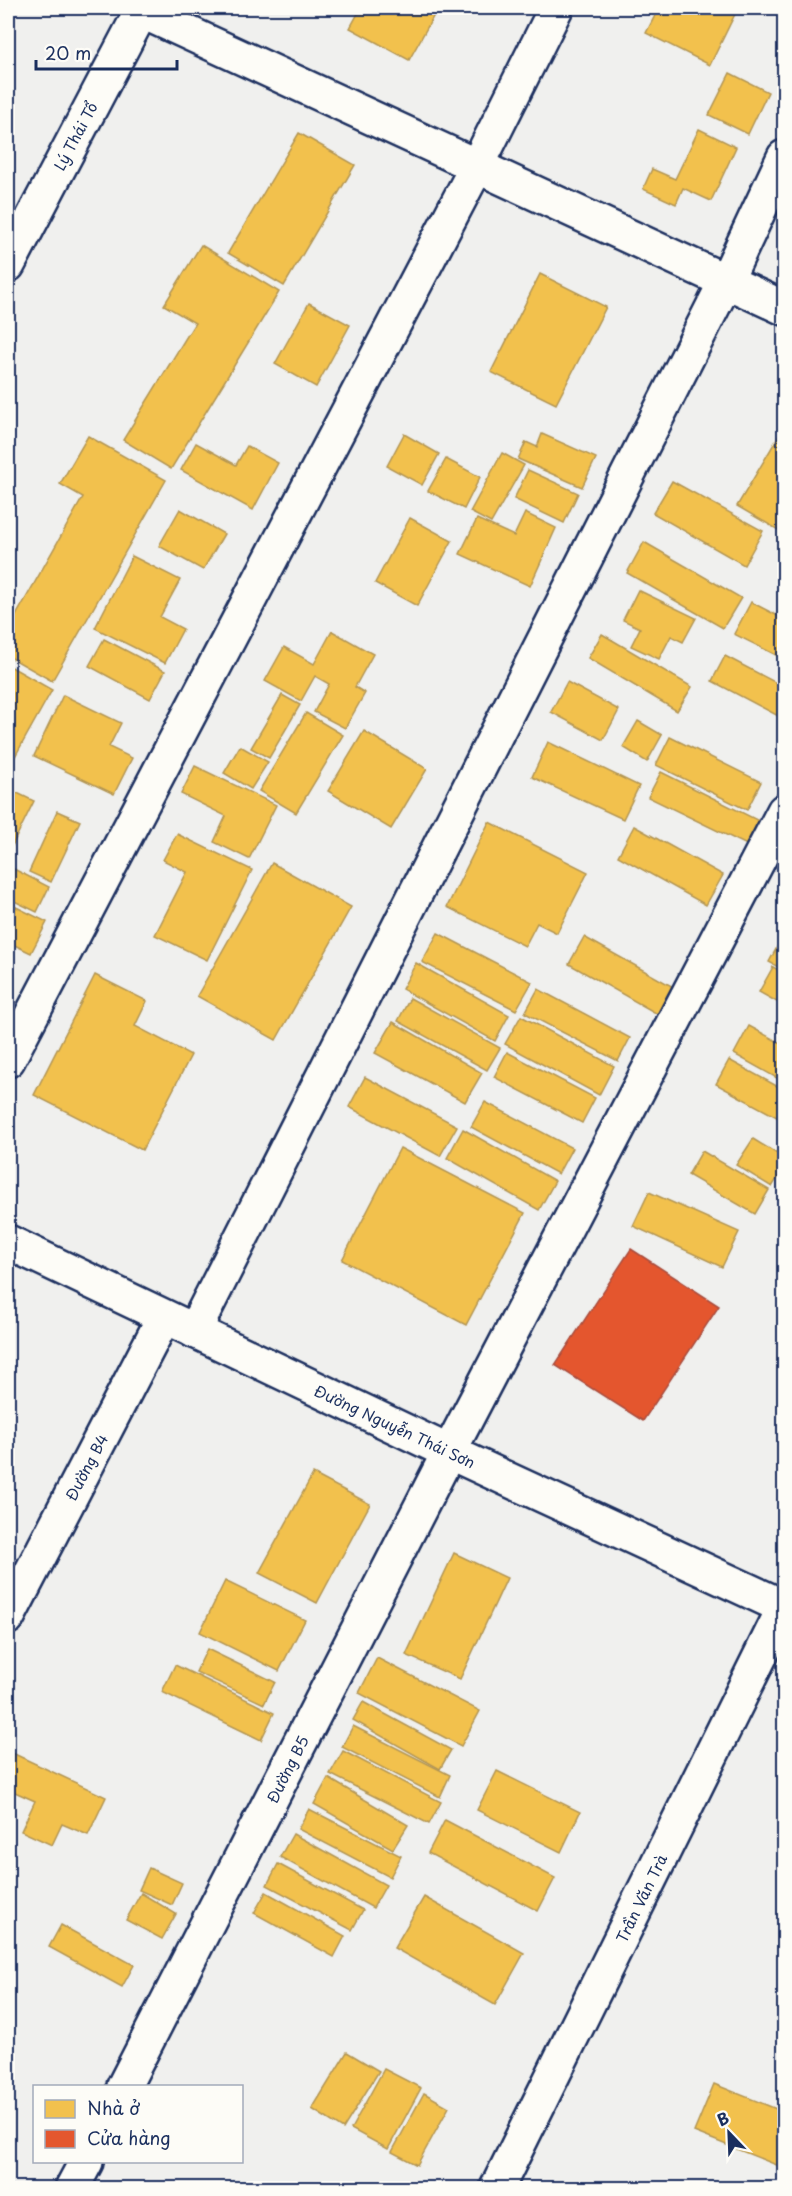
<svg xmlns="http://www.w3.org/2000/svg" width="792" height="2196" font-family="'Playpen Sans',sans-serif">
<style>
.homes{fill:#f2c14e;stroke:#b29553;stroke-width:1.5}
.shops{fill:#e4572e;stroke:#a84b3c;stroke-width:1.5}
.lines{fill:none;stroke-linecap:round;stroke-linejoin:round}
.minor-casing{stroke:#1b2f5e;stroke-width:38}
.tertiary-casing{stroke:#1b2f5e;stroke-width:38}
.minor{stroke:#fdfcf7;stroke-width:33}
.tertiary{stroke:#fdfcf7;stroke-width:33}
.labels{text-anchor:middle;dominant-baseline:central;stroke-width:6;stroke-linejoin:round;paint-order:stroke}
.street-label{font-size:15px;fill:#1b2f5e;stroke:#fdfcf7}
</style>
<rect width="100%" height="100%" fill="#f0f0ee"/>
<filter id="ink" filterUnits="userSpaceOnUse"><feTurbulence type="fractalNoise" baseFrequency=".0167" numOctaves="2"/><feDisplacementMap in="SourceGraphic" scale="12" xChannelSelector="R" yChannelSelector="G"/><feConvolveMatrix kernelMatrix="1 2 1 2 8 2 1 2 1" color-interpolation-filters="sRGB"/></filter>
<g filter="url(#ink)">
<g class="homes">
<path d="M361,8h77l-29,52 -59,-32z"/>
<path d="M659,8h79l-28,57 -64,-32z"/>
<path d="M730,73l38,19 -20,42 -39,-19z"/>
<path d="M699,129l37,18 -25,54 -28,-13 -7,16 -33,-15 9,-20 23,10z"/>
<path d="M299,133l56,32 -71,121 -56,-33z"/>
<path d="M201,245l78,47 -108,177 -48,-29 72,-117 -31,-18z"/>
<path d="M540,274l66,33 -50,97 -65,-32z"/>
<path d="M309,303l41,22 -34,62 -41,-23z"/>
<path d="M784,427v96l-4,8 -43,-25z"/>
<path d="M404,434l35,20 -17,31 -35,-19z"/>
<path d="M542,434l54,24 -14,29 -64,-28 8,-17 11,5z"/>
<path d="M88,436l78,44 -114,201 -44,-25v-26l75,-133 -23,-13z"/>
<path d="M196,443l40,22 11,-19 31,17 -25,47 -72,-40z"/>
<path d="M502,453l22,12 -33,58 -21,-11z"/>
<path d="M446,459l34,18 -16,32 -36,-18z"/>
<path d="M528,470l50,23 -14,30 -50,-24z"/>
<path d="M672,481l91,50 -19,34 -91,-52z"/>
<path d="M180,509l44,25 -21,36 -44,-24z"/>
<path d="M525,513l31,15 -26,58 -70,-32 17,-35 37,17z"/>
<path d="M410,518l42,23 -35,65 -42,-23z"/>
<path d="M644,542l97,56 -18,30 -96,-55z"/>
<path d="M132,556l48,24 -20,37 23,12 -18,34 -70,-35z"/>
<path d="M638,590l58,28 -13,24 -12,-6 -12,23 -28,-13 9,-18 -17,-8z"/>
<path d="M751,602l33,17v40l-50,-25z"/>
<path d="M332,631l41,23 -18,33 10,6 -20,35 -31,-16 15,-28 -14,-8 -14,25 -36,-20 19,-34 30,17z"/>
<path d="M602,634l90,53 -15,24 -89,-53z"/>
<path d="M104,639l61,32 -15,28 -61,-33z"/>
<path d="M725,656l59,31v32l-72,-38z"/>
<path d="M8,665l44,25 -44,79z"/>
<path d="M567,682l52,28 -16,30 -52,-28z"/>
<path d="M63,695l58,28 -12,24 23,11 -18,36 -80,-38z"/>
<path d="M282,695l18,10 -31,53 -18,-10z"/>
<path d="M306,713l37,22 -47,78 -37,-22z"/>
<path d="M638,721l24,14 -15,27 -24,-15z"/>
<path d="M364,731l63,38 -36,60 -63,-38z"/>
<path d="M670,737l91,45 -14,28 -91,-45z"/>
<path d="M548,742l91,44 -16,33 -91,-42z"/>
<path d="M240,746l28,16 -17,27 -27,-16z"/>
<path d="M195,766l81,39 -27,54 -35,-17 12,-26 -45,-22z"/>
<path d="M661,772l102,51 -12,24 -103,-50z"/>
<path d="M15,792l19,9 -26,53v-48z"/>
<path d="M57,811l23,10 -29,61 -22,-10z"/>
<path d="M489,822l99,50 -31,61 -20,-10 -12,23 -78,-39z"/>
<path d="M634,826l89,49 -17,30 -88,-49z"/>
<path d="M177,834l75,36 -45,90 -52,-25 32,-63 -24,-12z"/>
<path d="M272,863l79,44 -75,133 -79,-44z"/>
<path d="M8,866l41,21 -12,25 -29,-14z"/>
<path d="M8,903l39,19 -16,31 -23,-11z"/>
<path d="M438,933l94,49 -16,28 -94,-48z"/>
<path d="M584,937l93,52 -16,27 -92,-52z"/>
<path d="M782,938l2,2v30l-15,-8z"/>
<path d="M416,963l93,52 -14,26 -93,-52z"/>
<path d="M773,967l11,6v33l-25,-14z"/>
<path d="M95,975l52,26 -12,25 56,29 -49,95 -108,-55z"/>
<path d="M538,989l92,49 -12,23 -93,-48z"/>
<path d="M410,998l90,50 -13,22 -89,-49z"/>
<path d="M521,1016l93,50 -15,29 -94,-51z"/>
<path d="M393,1022l89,51 -17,29 -90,-49z"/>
<path d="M749,1026l35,19v37l-50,-28z"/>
<path d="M507,1052l88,46 -13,25 -88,-46z"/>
<path d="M729,1060l55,30v31l-68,-37z"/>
<path d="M365,1077l92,49 -17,30 -91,-49z"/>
<path d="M485,1102l87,46 -14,26 -87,-47z"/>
<path d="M463,1129l92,52 -16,29 -92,-52z"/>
<path d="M753,1139l31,19v10l-12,19 -36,-22z"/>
<path d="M400,1148l125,65 -59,112 -124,-65z"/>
<path d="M702,1151l67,39 -14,24 -67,-39z"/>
<path d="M649,1192l90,40 -17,35 -89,-41z"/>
<path d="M313,1474l57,30 -53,99 -58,-30z"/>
<path d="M454,1553l53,25 -47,101 -54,-24z"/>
<path d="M225,1581l80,39 -26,51 -79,-39z"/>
<path d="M207,1649l68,33 -11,22 -68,-32z"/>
<path d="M377,1658l103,53 -19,35 -102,-53z"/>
<path d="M175,1665l99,48 -13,27 -99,-48z"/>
<path d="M363,1702l88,48 -11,19 -87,-49z"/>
<path d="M353,1726l97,49 -10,22 -98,-50z"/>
<path d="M8,1751l98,46 -18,38 -26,-11 -10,21 -31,-14 14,-30 -27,-12z"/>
<path d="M343,1751l98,51 -12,22 -99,-50z"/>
<path d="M497,1771l83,41 -19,40 -84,-42z"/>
<path d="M328,1778l80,47 -15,24 -79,-45z"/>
<path d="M309,1809l92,47 -11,21 -92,-48z"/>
<path d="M445,1820l110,58 -17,33 -110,-58z"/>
<path d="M293,1834l93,51 -13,23 -93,-51z"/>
<path d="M278,1864l85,46 -11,20 -85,-45z"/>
<path d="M149,1868l33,15 -10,22 -33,-15z"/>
<path d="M266,1892l79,44 -11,21 -80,-44z"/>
<path d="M141,1893l35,21 -14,25 -36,-19z"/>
<path d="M424,1897l100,56 -29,52 -101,-57z"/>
<path d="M61,1925l73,40 -12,22 -73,-40z"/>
<path d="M347,2052l32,19 -36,58 -31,-20z"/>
<path d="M384,2069l37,19 -33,61 -37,-20z"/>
<path d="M714,2084l70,28v56l-90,-36z"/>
<path d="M424,2093l25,14 -32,58 -25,-13z"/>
</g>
<path class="shops" d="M631,1249l88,57 -76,115 -88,-56z"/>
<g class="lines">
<defs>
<g id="minor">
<path d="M141,11l643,297"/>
<path d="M8,1060l469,-894 79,-158"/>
<path d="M194,1331l532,-1050 58,-124"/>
<path d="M8,1617l156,-300"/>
<path d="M124,2086l325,-634 335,-641"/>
<path d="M72,2188l14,-26"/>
</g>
<g id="tertiary">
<path d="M8,265l135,-257"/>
<path d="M8,1242l441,210 335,155"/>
<path d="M497,2188l287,-580"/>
</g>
</defs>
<use href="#minor" class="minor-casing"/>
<use href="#tertiary" class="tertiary-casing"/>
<use href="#minor" class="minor"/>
<use href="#tertiary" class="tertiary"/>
</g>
</g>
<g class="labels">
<g class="street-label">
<text transform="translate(75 136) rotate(-62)">Lý Thái Tổ</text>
<text transform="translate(395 1426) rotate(25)">Đường Nguyễn Thái Sơn</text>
<text transform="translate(86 1467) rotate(-62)">Đường B4</text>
<text transform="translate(287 1769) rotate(-63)">Đường B5</text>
<text transform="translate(641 1898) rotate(-64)">Trần Văn Trà</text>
</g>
</g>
<rect width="792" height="2196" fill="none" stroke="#fdfcf7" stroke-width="30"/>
<rect x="15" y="15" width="762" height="2166" fill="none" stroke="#1b2f5e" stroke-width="2" filter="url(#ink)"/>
<rect x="33" y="2085" width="210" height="78" fill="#fdfcf7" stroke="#a3aaba" stroke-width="1.5"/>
<rect x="45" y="2100" width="30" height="18" fill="#f2c14e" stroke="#a3aaba" stroke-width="1.5"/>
<text x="87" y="2115" font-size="18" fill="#1b2f5e">Nhà ở</text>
<rect x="45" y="2130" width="30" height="18" fill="#e4572e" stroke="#a3aaba" stroke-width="1.5"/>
<text x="87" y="2145" font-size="18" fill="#1b2f5e">Cửa hàng</text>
<g transform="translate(729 2133) rotate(337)" stroke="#fdfcf7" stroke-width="4.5" paint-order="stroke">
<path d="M0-4.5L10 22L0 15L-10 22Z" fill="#1b2f5e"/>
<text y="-9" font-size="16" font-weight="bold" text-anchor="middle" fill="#1b2f5e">B</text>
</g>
<path d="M36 60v9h141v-9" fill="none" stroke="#1b2f5e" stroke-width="3"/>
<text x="45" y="60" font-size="18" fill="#1b2f5e" stroke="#fdfcf7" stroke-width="4.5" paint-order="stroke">20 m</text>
</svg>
